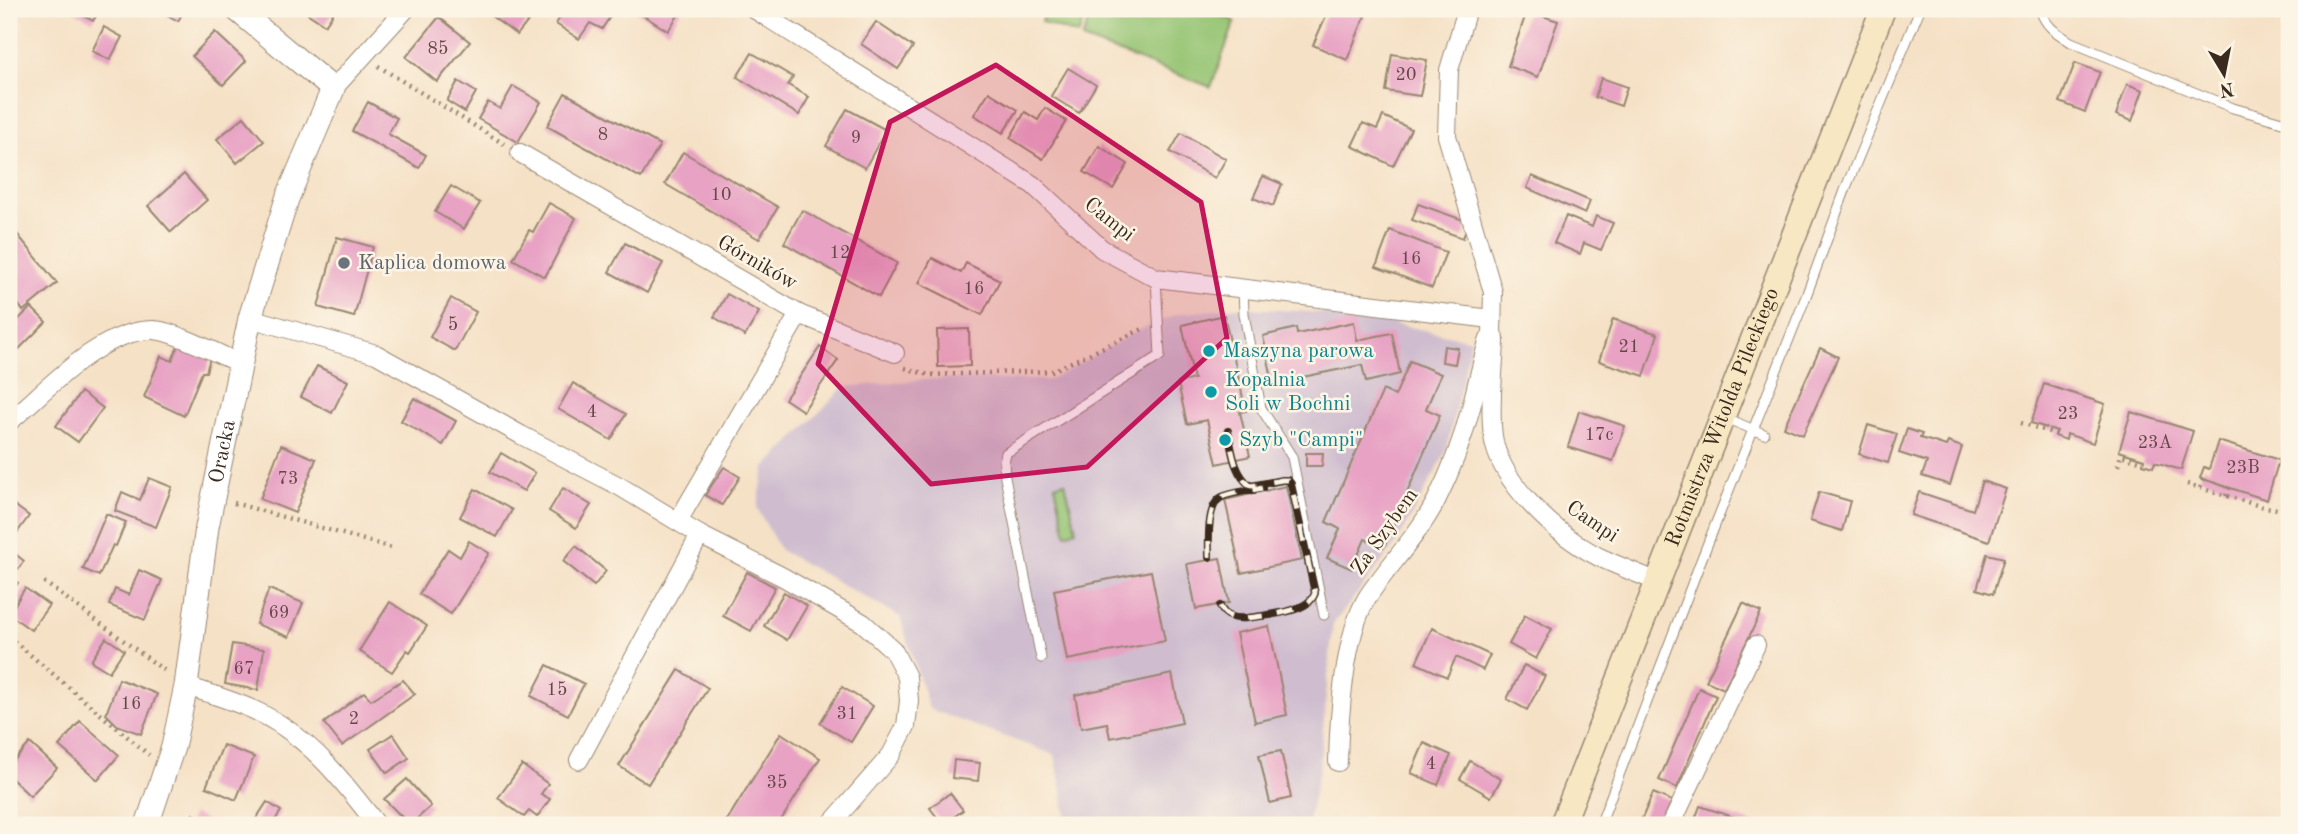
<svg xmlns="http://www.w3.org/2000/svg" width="2298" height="834" font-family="'Old Standard TT',serif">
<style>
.industrial{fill:#cfbdcf}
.green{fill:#96c473;stroke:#687748;stroke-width:2}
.building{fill:#e8a2c4}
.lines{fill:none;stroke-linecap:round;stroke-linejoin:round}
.service-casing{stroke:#988672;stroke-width:11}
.minor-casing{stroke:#988672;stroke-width:20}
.tertiary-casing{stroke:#988672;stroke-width:25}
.secondary-casing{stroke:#988672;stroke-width:27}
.path{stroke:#988672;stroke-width:4.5;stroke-dasharray:2 5;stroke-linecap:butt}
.service{stroke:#fff;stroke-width:9}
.minor{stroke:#fff;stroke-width:18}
.tertiary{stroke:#fff;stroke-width:23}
.secondary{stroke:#f7e8c3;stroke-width:24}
.rail-casing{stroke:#3b2a1e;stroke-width:8}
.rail{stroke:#fcf5e5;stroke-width:5;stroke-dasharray:16;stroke-linecap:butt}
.marked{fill:#c2185b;fill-opacity:0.2;stroke:#c2185b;stroke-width:5;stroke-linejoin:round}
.worship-dot{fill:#6b7280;stroke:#fcf5e5;stroke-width:2.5}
.culture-dot{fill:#0f9aa8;stroke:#fcf5e5;stroke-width:2.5}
.labels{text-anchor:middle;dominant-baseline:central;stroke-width:5;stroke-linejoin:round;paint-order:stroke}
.number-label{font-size:18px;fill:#664848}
.street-label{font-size:21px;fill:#3b2a1e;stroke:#fcf5e5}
.worship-label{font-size:21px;fill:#5b616d;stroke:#fcf5e5;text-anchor:start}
.culture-label{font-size:21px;fill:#0d838f;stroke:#fcf5e5;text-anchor:start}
</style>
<rect width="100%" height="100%" fill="#fcf5e5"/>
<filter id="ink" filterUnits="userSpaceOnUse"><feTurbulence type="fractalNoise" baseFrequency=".0143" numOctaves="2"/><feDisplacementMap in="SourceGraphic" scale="14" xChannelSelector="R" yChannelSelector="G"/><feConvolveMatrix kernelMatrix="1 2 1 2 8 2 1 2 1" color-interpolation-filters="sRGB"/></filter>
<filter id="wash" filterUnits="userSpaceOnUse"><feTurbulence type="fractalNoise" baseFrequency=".00686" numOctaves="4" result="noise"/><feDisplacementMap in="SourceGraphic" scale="28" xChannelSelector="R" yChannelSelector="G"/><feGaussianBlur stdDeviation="1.57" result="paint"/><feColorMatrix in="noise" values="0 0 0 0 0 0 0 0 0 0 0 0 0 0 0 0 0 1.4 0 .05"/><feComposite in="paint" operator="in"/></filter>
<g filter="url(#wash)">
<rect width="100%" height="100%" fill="#f5e1c6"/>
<path class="industrial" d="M1237,307l116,8 118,25 -25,112 -50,92 -63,80 -14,146 -12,55h-239l-13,-70 -126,-46 -29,-92 -120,-67 -23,-42 8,-40 79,-81 89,-8 117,1 87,-49 40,-17z"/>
<g class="green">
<path d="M1046,9h42l-10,26 -37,-13z"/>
<path d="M1093,9h109l33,12 -24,66 -129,-48z"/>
<path d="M1065,482l11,48 -10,4 -11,-49z"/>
</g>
<g id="blocks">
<g class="building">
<path d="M70,9h30l-7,12z"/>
<path d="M157,9h28l-7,12z"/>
<path d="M301,9h35l-11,16z"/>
<path d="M495,9h39l2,2 -19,24 -27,-20z"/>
<path d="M565,9l8,2 2,-2h40l-13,20 -12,-6 -11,16 -23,-15z"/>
<path d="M637,9h45l-14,22 -32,-20z"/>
<path d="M1329,9h19l17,7 -18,44 -34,-15z"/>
<path d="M1527,11l31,10 -20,56 -30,-11z"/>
<path d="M439,17l31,25 -33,40 -31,-25z"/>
<path d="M876,22l37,25 -15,22 -37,-25z"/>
<path d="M104,27l18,10 -12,23 -18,-9z"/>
<path d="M215,32l31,29 -23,24 -31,-29z"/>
<path d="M752,53l41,24 -5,8 21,12 -10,18 -62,-38z"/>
<path d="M1392,54l35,6 -7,36 -34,-5z"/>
<path d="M2075,63l25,9 -15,40 -25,-10z"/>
<path d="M1068,68l28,17 -17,28 -28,-17z"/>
<path d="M1601,78l26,9 -6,19 -26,-9z"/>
<path d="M458,81l18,11 -11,20 -18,-11z"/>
<path d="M2127,84l16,6 -11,31 -16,-6z"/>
<path d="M513,86l28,16 -23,40 -40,-23 10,-17 12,7z"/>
<path d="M989,92l29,18 -15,23 -29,-18z"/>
<path d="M565,93l95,52 -19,33 -94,-52z"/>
<path d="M368,102l29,16 -9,16 38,21 -7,13 -67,-37z"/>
<path d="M1045,108l21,13 -23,38 -33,-21 15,-26 13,8z"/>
<path d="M847,109l39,21 -21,38 -39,-22z"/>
<path d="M1383,116l28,13 -18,37 -41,-20 11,-23 14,6z"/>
<path d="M244,117l20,24 -27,22 -20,-24z"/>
<path d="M1181,133l45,26 -11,19 -45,-26z"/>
<path d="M1099,146l29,18 -15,25 -29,-17z"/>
<path d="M683,152l95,55 -19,32 -94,-55z"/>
<path d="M184,174l23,26 -36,32 -23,-26z"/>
<path d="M1263,176l19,8 -9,22 -20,-8z"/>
<path d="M1532,176l58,25 -5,13 -58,-26z"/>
<path d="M451,186l29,17 -16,26 -29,-17z"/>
<path d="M549,203l27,15 -31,59 -32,-18 16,-29 4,2z"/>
<path d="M1418,204l51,18 -6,16 -51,-18z"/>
<path d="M802,210l95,53 -18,34 -95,-54z"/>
<path d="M1566,216l26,11 4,-11 17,7 -12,27 -17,-7 -4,11 -26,-11z"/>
<path d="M9,224l48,59 -34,28 -10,-14 -4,4z"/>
<path d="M1390,230l56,22 -14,36 -56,-21z"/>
<path d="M337,237l36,10 -19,70 -36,-10z"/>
<path d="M625,243l38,20 -16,30 -38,-21z"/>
<path d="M932,258l29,15 5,-10 34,17 -18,35 -63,-32z"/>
<path d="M727,294l32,18 -14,24 -31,-19z"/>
<path d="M451,298l25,14 -21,39 -25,-14z"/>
<path d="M31,307l15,15 -37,37v-26h4l5,-13z"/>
<path d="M1224,315l22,96 -6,1 10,44 -33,8 -10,-44 -20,4 -9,-41 16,-4 -12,-54z"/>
<path d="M1613,319l45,15 -14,42 -45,-15z"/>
<path d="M1354,322l3,18 35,-7 8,41 -34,8 -4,-17 -89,18 -10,-47 33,-8 1,6z"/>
<path d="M969,329l1,37 -32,1 -1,-37z"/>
<path d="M179,344l31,14 -4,14h-4l-18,44 -40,-19 17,-41 11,5z"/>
<path d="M1444,346l14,2 -3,16 -13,-2z"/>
<path d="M820,347l18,13 -35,51 -18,-12z"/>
<path d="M1820,348l18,9 -35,78 -19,-8z"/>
<path d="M1410,361l31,13 -15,35 14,6 -56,132 -19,-8 -13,30 -25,-11 13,-29 -14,-7 57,-132 12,6z"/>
<path d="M317,366l31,15 -16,32 -31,-16z"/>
<path d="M573,383l53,31 -15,26 -53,-31z"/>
<path d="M2044,384l61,20 -12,39 -26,-9 -1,6 -11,-4 2,-5 -26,-8z"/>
<path d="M81,392l22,16 -25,34 -22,-16z"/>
<path d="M414,398l42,23 -13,24 -42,-24z"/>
<path d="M1579,411l46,15 -12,35 -45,-14z"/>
<path d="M2131,412l62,19 -12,39 -26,-8 -2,5 -10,-3 1,-5 -25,-8z"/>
<path d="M1868,425l29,9 -9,29 -29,-9z"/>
<path d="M1907,429l15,5 -2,4 14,4 12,4 2,-4 14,5 -12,38 -28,-9 5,-14 -28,-9z"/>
<path d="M2218,441l61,19 -12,40 -67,-22 4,-11 5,2z"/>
<path d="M281,445l35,14 -21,54 -35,-14z"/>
<path d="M501,453l34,20 -11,18 -34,-19z"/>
<path d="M1306,453h17l-1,13h-16z"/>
<path d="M724,467l16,10 -18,28 -17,-10z"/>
<path d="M149,478l23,9 -16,40 -41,-16 7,-19 18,8z"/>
<path d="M1982,481l24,8 -17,52 -78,-26 8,-23 54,18z"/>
<path d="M1286,486l16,74 -61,13 -16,-73z"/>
<path d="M563,488l28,17 -15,23 -27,-17z"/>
<path d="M475,489l37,21 -15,27 -37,-20z"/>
<path d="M1819,492l31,9 -8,30 -32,-10z"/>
<path d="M9,501l20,15 -20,28z"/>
<path d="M106,514l20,8 -10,24 -3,-1 -14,31 -16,-7z"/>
<path d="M469,541l20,12 -38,61 -32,-20 29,-45 12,8z"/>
<path d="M576,546l30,25 -12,15 -31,-25z"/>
<path d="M9,549l15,12 -13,17 7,5 -9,12z"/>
<path d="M1987,554l17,4 -11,36 -16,-5z"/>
<path d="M1220,558l9,45 -33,6 -9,-45z"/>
<path d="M139,570l23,10 -17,40 -36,-15 6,-16 14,6z"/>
<path d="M1151,571l14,70 -98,19 -13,-70z"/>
<path d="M747,572l28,15 -24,44 -28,-15z"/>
<path d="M25,588l24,17 -18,25 -22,-16z"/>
<path d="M269,589l34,14 -14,34 -33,-13z"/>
<path d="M784,592l23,14 -20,34 -23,-14z"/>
<path d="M390,602l37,24 -17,26 -3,-2 -15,22 -33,-21z"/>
<path d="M1743,603l18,9 -37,77 -18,-8z"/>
<path d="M1525,615l27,14 -16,30 -27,-15z"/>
<path d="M1269,626l18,89 -32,7 -19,-89z"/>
<path d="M1432,628l58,27 -7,15 -27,-13 -9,20 -31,-14z"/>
<path d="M106,638l18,12 -15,22 -18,-11z"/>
<path d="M232,644l32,5 -6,41 -33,-6z"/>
<path d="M547,665l37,19 -16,31 -37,-19z"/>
<path d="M1524,665l21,11 -18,34 -20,-11z"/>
<path d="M679,670l29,18 -60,96 -29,-18z"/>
<path d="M1172,674l10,49 -72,15 -3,-15 -26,5 -6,-33z"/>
<path d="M119,679l38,15 -16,40 -24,-9 -11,-11z"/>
<path d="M403,680l12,14 -73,52 -18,-23 40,-31 7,8z"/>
<path d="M842,687l31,19 -22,36 -31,-19z"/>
<path d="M1699,688l17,8 -39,92 -18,-8z"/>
<path d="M80,721l39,34 -21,25 -39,-34z"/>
<path d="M781,733l39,25 -42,67h-54z"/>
<path d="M393,734l16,24 -22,15 -17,-24z"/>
<path d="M30,743l27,25 -27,28 -21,-20v-10z"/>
<path d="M1424,743l27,12 -13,30 -27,-12z"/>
<path d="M223,745l31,12 -18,43 -30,-13z"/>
<path d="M1281,751l10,47 -21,5 -11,-48z"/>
<path d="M954,760l26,3 -2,18 -26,-3z"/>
<path d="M1470,761l31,18 -10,18 -31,-18z"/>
<path d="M522,765l26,19 -7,10 9,5 -13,18 -8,-6 -5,6 -26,-19z"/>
<path d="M407,779l24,27 -21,19 -26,-26z"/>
<path d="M950,793l13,17 -20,15 -13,-17z"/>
<path d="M1653,793l19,8 -11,24h-22z"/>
<path d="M267,802l14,9 -9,14h-20z"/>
<path d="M1700,806l58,19h-65z"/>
<path d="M193,814l23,11h-28z"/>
</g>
</g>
</g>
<g filter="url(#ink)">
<use href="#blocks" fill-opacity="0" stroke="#988672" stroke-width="2"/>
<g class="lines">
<defs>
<g id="service">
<path d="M2040,9c6,18 15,23 31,33l162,66 56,16"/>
<path d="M1243,288l1,26 17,94 31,49 32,158"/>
<path d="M1723,417l41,17"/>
<path d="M1041,658l-36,-181 -1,-15 2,-9 154,-97 -4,-78"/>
<path d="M1600,825l100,-262 105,-264 42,-114 73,-176"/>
</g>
<g id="minor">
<path d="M754,9l279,176 69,64 54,29 335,41"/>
<path d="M1467,9l-18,61 -2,66 46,156 -1,41 3,7c-1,31 -6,65 -2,96 6,47 66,101 106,121 19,9 40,17 59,25"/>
<path d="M333,89l73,-80"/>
<path d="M520,153l279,161 -121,207"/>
<path d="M799,314l96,39"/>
<path d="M250,318l126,36 145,81 98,51 81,49 83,42 80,46 30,27 14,27 2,24 -3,25 -15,29 -61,70"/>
<path d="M9,422c38,-32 91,-92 144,-92 19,0 67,25 86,33"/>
<path d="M186,686c25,8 53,16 76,28 49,25 82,68 115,111"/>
<path d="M579,760l121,-225"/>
<path d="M1338,762c1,-45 6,-128 30,-166 21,-31 51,-62 68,-95 14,-28 26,-59 34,-90 7,-24 11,-48 19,-72"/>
<path d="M1671,825l85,-180"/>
</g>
<g id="tertiary">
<path id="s1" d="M147,825l26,-78 13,-61 21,-159 43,-209 37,-119 46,-110 -97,-80"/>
</g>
<g id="secondary">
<path id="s2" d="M1562,825l321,-816"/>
</g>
</defs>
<use href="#service" class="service-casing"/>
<use href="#minor" class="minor-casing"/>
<use href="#tertiary" class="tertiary-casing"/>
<use href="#secondary" class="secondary-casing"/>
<g class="path">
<path d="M378,66l126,78"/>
<path d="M905,368l24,7 123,-4 93,-43"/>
<path d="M2021,423l35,11"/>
<path d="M2118,466l3,-11 22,7"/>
<path d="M2187,484l73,22 29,5"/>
<path d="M2200,488l3,-9"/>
<path d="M2226,496l3,-8"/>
<path d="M234,503l158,45"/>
<path d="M44,582l121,89"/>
<path d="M9,637l140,118"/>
</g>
<use href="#service" class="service"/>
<use href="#minor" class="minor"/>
<use href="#tertiary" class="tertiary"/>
<use href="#secondary" class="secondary"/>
<defs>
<g id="rail">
<path d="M1209,557c0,-15 -3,-52 13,-60 11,-5 27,-6 40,-9"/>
<path d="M1220,606c5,12 16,13 27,12 19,-3 62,-5 68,-25l-24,-109 -3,-4h-6l-31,6c-17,-11 -19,-36 -23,-55"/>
</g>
</defs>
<use href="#rail" class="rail-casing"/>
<use href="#rail" class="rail"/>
</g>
</g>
<path class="marked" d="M996,65l205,137 26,136 -140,129 -156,17 -113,-120 72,-242z"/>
<circle class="worship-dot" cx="344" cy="263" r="7"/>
<g class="culture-dot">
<circle cx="1209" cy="351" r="7"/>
<circle cx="1211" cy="392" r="7"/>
<circle cx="1225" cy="440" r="7"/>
</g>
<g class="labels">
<g class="number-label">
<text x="438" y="49">85</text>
<text x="1406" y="75">20</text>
<text x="603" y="135">8</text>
<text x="856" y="138">9</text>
<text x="721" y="195">10</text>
<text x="840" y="253">12</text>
<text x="1411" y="259">16</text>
<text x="974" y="289">16</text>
<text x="453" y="325">5</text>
<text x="1629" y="347">21</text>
<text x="592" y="412">4</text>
<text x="2068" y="414">23</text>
<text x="1599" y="435">17c</text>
<text x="2155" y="443">23A</text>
<text x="2243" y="468">23B</text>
<text x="288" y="479">73</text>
<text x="279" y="613">69</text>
<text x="244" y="669">67</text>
<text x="557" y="690">15</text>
<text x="131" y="704">16</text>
<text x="847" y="714">31</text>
<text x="354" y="719">2</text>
<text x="1431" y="764">4</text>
<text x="777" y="783">35</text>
</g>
<g class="street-label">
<text transform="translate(1109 220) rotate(38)">Campi</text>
<text transform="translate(757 263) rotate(30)">Górników</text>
<text stroke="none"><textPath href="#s2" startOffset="438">Rotmistrza Witolda Pileckiego</textPath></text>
<text stroke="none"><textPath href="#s1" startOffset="382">Oracka</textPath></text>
<text transform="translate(1592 522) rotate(34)">Campi</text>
<text transform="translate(1385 532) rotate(-55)">Za Szybem</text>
</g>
<g class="worship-label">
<text x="358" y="263">Kaplica domowa</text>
</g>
<g class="culture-label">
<text x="1223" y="351">Maszyna parowa</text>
<text x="1225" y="380">Kopalnia<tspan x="1225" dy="24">Soli w Bochni</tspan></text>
<text x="1239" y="440">Szyb "Campi"</text>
</g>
</g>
<rect width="2298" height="834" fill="none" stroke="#fcf5e5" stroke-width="35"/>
<g transform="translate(2224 74) rotate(170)" stroke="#fcf5e5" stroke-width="5" paint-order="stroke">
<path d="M0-5L12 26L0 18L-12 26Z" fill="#3b2a1e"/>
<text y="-10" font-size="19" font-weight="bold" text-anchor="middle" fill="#3b2a1e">N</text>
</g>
</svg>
